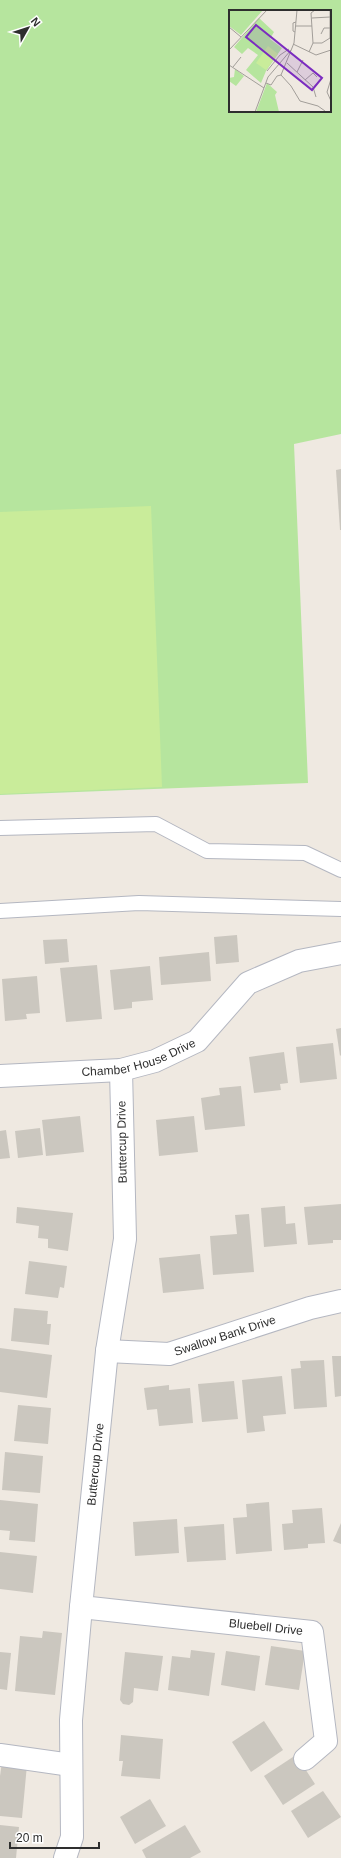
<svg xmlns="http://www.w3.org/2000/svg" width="341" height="1858" font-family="Arial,sans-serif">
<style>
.green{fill:#b6e59e;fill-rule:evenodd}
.pitch{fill:#c9ec9a}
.building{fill:#cbc7bf}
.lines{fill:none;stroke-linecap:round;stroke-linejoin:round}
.service-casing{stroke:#b4b7c1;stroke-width:16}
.minor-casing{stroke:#b4b7c1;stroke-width:24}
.service{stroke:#fff;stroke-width:14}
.minor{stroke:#fff;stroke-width:22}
.labels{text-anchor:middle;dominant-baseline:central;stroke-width:3;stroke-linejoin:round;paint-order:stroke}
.street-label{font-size:12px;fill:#2e2e2e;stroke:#fff}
.inset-road{fill:none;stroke:#a29e99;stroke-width:1}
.view{fill:#7b2cbf;fill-opacity:0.15;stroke:#7b2cbf;stroke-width:2}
.inset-edge{fill:none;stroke:#2e2e2e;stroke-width:2}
</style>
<rect width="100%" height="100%" fill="#efe9e1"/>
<path class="green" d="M0,0h341v434l-47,10 14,339 -308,12zM230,11h100v100h-100z"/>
<path class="pitch" d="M151,506l11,281 -162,7v-282z"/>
<g class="building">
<path d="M341,469v61h-1l-4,-60z"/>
<path d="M237,935l2,27 -23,2 -2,-27z"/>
<path d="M67,939l2,23 -24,2 -2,-24z"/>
<path d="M209,952l2,29 -50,4 -2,-28z"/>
<path d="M97,965l5,54 -36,3 -6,-54z"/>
<path d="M150,966l3,34 -21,2v6l-18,2 -4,-40z"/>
<path d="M37,976l3,37 -14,1 1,5 -22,2 -3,-42z"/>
<path d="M341,1028v27l-1,1 -4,-27z"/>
<path d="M333,1043l4,36 -37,4 -4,-36z"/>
<path d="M284,1052l4,31 -8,1 1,6 -27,3 -5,-36z"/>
<path d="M241,1086l4,40 -40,4 -4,-32 19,-3 -1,-7z"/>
<path d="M80,1116l4,36 -38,4 -4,-36z"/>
<path d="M194,1116l4,36 -39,4 -3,-36z"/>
<path d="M40,1128l3,27 -25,3 -3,-27z"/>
<path d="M6,1130l4,28 -10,1v-28z"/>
<path d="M341,1204v36h-8v3l-25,2 -4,-38z"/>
<path d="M285,1206l1,18 9,-1 2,21 -33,3 -3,-39z"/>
<path d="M17,1207l56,6 -5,38 -20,-3v-9l-10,-1 1,-12 -23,-3z"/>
<path d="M249,1214l5,58 -41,3 -3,-39 27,-2 -2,-19z"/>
<path d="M200,1254l4,35 -41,4 -4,-35z"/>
<path d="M29,1261l38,5 -3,22 -4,-1 -2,11 -33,-4z"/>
<path d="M14,1308l34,3 -1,13h4l-2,21 -38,-4z"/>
<path d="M0,1348l52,7 -5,43 -47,-6z"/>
<path d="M332,1356h9v40l-6,1z"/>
<path d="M324,1360l3,47 -33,2 -3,-40 10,-1 -1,-7z"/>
<path d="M282,1376l4,38 -23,2 2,15 -18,2 -5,-53z"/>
<path d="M234,1381l4,38 -36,3 -4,-38z"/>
<path d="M169,1385v5l21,-2 3,35 -34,3 -2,-17 -10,1 -3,-22z"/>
<path d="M18,1405l33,3 -3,36 -34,-3z"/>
<path d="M5,1452l38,4 -3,37 -38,-3z"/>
<path d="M0,1500l38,4 -3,38 -26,-2 1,-9 -10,-1z"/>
<path d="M269,1502l3,49 -36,3 -3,-36 14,-1 -1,-13z"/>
<path d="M322,1508l3,35 -17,1v4l-24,2 -2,-26 11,-1 -1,-13z"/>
<path d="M177,1519l2,34 -44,3 -2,-34z"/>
<path d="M341,1523v21l-8,-3z"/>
<path d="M224,1524l2,36 -39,2 -3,-35z"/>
<path d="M0,1552l37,4 -4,37 -33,-4z"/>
<path d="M43,1631l19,2 -7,62 -40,-4 5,-55 22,2z"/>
<path d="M271,1646l34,5 -6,39 -34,-5z"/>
<path d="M191,1650l24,3 -6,43 -41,-6 4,-34 18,2z"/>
<path d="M226,1651l34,5 -5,35 -34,-6z"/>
<path d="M0,1652l11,1 -4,37 -7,-1z"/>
<path d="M125,1652l38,4 -5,35 -24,-3 -1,14 -4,3 -6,-1 -3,-4z"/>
<path d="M264,1721l19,29 -32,22 -19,-30z"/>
<path d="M121,1735l42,4 -3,40 -39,-3 2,-15h-4z"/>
<path d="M296,1755l19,29 -32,21 -19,-29z"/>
<path d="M2,1762l25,3 -5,53 -22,-2v-40z"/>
<path d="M323,1791l18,26 -33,21 -17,-27z"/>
<path d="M150,1799l16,27 -31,18 -15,-27z"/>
<path d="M0,1825l19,2 -3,31h-16z"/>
<path d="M185,1825l16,27 -11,6h-44l-4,-8z"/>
</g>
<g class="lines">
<defs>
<g id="service">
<path d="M0,828l156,-4 51,27 98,2 36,17"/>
<path d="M0,911l139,-8 202,6"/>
</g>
<g id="minor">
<path id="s1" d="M0,1076l121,-6 34,-9 42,-20 51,-58 51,-22 42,-8"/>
<path id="s2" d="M107,1351l62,3 141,-46 31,-7"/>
<path id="s3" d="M81,1607l231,25 14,109 -21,18"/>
<path d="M0,1755l71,10"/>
<path id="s4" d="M65,1858l7,-21 -1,-117 10,-113 26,-256 18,-112 -4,-169"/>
</g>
</defs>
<use href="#service" class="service-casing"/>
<use href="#minor" class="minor-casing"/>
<use href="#service" class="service"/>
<use href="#minor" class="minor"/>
</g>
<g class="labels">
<g class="street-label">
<text stroke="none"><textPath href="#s1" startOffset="141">Chamber House Drive</textPath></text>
<text transform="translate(122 1142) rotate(-91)">Buttercup Drive</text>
<text stroke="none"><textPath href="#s2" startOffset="121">Swallow Bank Drive</textPath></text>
<text stroke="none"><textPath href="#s4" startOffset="396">Buttercup Drive</textPath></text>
<text stroke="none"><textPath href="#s3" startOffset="186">Bluebell Drive</textPath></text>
</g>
</g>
<g transform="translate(229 10)">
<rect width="102" height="102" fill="#efe9e1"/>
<path d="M0,0h34l-22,25 -12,-9zM30,8l15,14 -4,7 12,9 -16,23 -5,12 -15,-13 12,-15 -10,-7 -6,6 -8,-7zM6,59l9,7 -8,10 -7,-5v-3l5,-1zM38,73l10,9 -2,3 4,17h-23z" fill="#b6e59e"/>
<path d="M39,36l10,8 -12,16 -10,-7z" fill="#c9ec9a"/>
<path class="inset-road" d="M68,0l-3,33 -13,32 10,11 9,15 18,5 7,5M83,8l18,-1M67,16h16M0,17l12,10M66,22l-2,-1v-8l3,-1M92,24l3,-6h6M84,33h9l8,-5v-28M64,34l23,11 15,-5M0,40l38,-40M80,42l4,-9 -2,-30 4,-3M58,53l26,24 3,10M0,55l35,23M4,57l8,-10M38,61l13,-16 9,-6M68,62l6,-12M102,69l-4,13 4,9M76,70l8,-7 4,4M37,73l5,2 6,-9 4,-1M26,102l13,-35 23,-27"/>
<path class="view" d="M27,15l66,53 -10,12 -66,-53z"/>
<rect width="102" height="102" class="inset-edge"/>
</g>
<g transform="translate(28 28) rotate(51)" stroke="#ffffff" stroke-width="3" paint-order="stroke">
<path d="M0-3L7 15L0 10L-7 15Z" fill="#2e2e2e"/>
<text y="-6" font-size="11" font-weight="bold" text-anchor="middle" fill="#2e2e2e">N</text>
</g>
<path d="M10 1842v6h89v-6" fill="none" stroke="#2e2e2e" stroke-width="2"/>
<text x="16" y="1842" font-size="12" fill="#2e2e2e" stroke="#ffffff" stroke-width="3" paint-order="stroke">20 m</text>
</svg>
